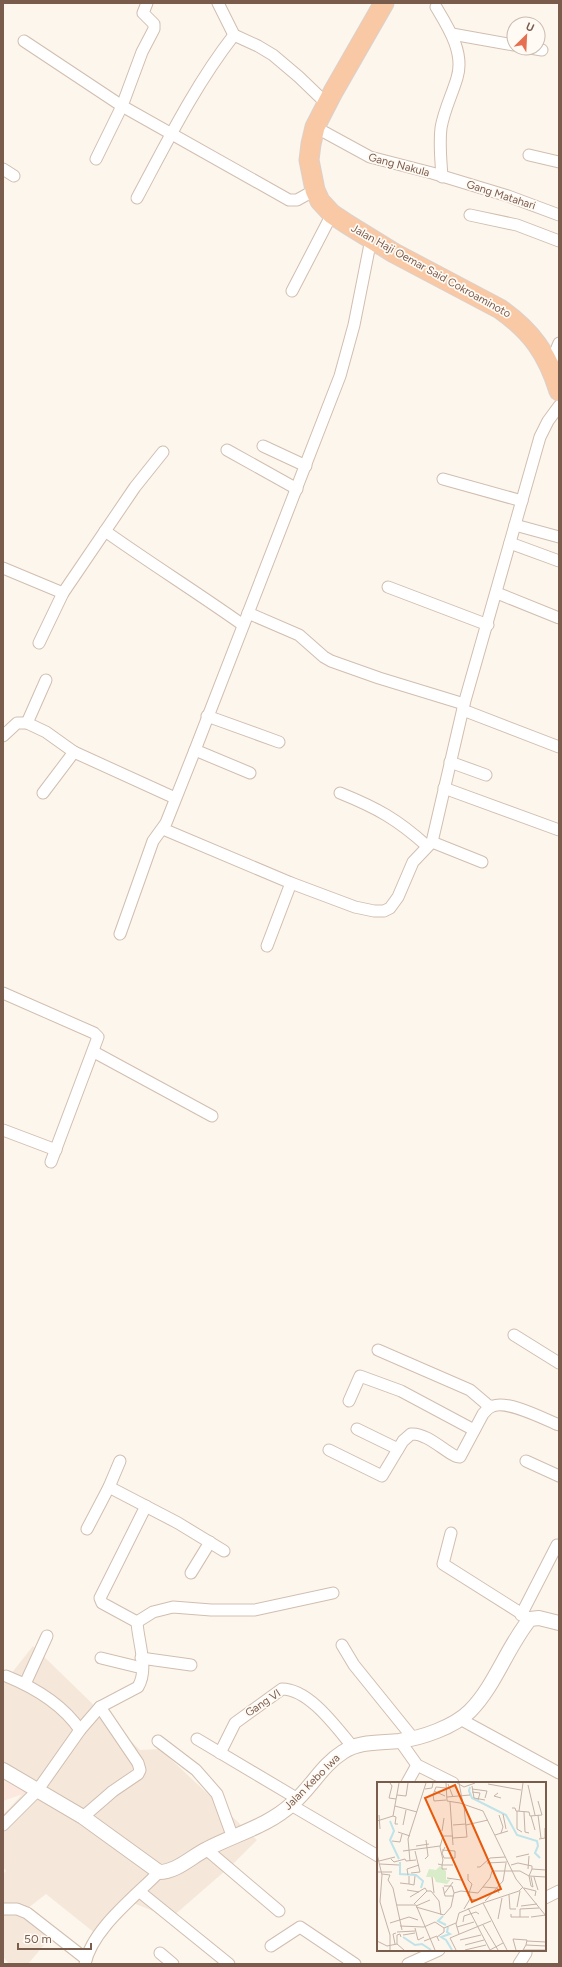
<svg xmlns="http://www.w3.org/2000/svg" width="562" height="1967" font-family="Figtree,sans-serif">
<style>
.residential{fill:#f5e8da}
.commercial{fill:#fde8e0}
.lines{fill:none;stroke-linecap:round;stroke-linejoin:round}
.minor-casing{stroke:#d1beb0;stroke-width:13}
.tertiary-casing{stroke:#d1beb0;stroke-width:16}
.trunk-casing{stroke:#dad1cd;stroke-width:21}
.minor{stroke:#fff;stroke-width:11}
.tertiary{stroke:#fff;stroke-width:14}
.trunk{stroke:#f9c8a4;stroke-width:19}
.labels{text-anchor:middle;dominant-baseline:central;stroke-width:3.5;stroke-linejoin:round;paint-order:stroke}
.street-label{font-size:11px;fill:#7a5c4d;stroke:#fffaf3}
.inset-river{fill:none;stroke:#bfe3e8;stroke-width:2}
.inset-road{fill:none;stroke:#c5b3a7;stroke-width:1}
.view{fill:#e8590c;fill-opacity:0.15;stroke:#e8590c;stroke-width:2}
.inset-edge{fill:none;stroke:#7a5c4d;stroke-width:2}
</style>
<rect width="100%" height="100%" fill="#fdf6ec"/>
<path class="residential" d="M33,1646l107,104 20,-1 97,91 -24,24 -62,54 -43,-17 -27,37 -55,-44 -23,18 31,21 -26,31h-19l-6,-7v-83l3,-3 -3,-4v-52l25,-27 -25,-15v-89z"/>
<path class="commercial" d="M3,1773l26,15 -6,6 -20,7z"/>
<g class="lines">
<defs>
<g id="minor">
<path d="M147,3l-4,10 11,11v5l-12,23 -20,54 167,94h8l18,-10"/>
<path d="M218,3l16,32 24,11 15,9 26,22 27,26"/>
<path d="M436,7c12,20 29,46 21,71 -5,17 -13,32 -16,50 -2,16 0,33 1,49"/>
<path d="M452,34l62,11"/>
<path d="M24,41l98,65 -26,53"/>
<path d="M530,48l12,2"/>
<path d="M315,127l55,30 62,16 76,23 51,19"/>
<path d="M529,155l30,7"/>
<path d="M3,169l11,7"/>
<path d="M137,198c30,-56 58,-113 97,-163"/>
<path d="M470,215l47,10 42,16"/>
<path d="M292,291l40,-77"/>
<path d="M550,365l9,-22"/>
<path d="M263,446l43,20"/>
<path d="M227,450l70,39"/>
<path d="M443,479l79,22"/>
<path d="M515,525l44,12"/>
<path d="M105,531c45,32 93,62 138,94"/>
<path d="M510,543l49,18"/>
<path d="M3,568l60,25"/>
<path d="M388,587l100,38"/>
<path d="M497,593l62,25"/>
<path d="M248,613l51,22 25,22 7,4 48,17 85,26"/>
<path d="M39,643l24,-50 72,-106 28,-35"/>
<path d="M463,710l96,37"/>
<path d="M207,716l72,26"/>
<path d="M27,723l19,-43"/>
<path d="M3,736l14,-13h10l19,9 28,20 101,46"/>
<path d="M195,750l55,23"/>
<path d="M450,762l36,13"/>
<path d="M444,788l115,42"/>
<path d="M43,793l31,-41"/>
<path d="M340,793c37,15 57,26 87,53"/>
<path d="M163,829l128,54 64,24 19,4h10l6,-3 8,-11 15,-35 19,-20 32,-138 76,-267 8,-16 11,-15"/>
<path d="M432,842l50,20"/>
<path d="M120,934l33,-93 13,-18 29,-73 145,-374 14,-51 17,-86"/>
<path d="M267,946l24,-63"/>
<path d="M3,993l91,40 4,4 -47,125"/>
<path d="M94,1052l118,64"/>
<path d="M3,1130l53,20"/>
<path d="M514,1335l45,28"/>
<path d="M378,1350l92,40 20,17"/>
<path d="M349,1401l11,-25 41,15 73,39"/>
<path d="M357,1429l41,20"/>
<path d="M329,1450l53,26 21,-35 8,-7c17,-2 40,24 49,23l23,-43c3,-3 5,-7 10,-8 15,-6 51,13 66,19"/>
<path d="M526,1461l33,15"/>
<path d="M109,1487l11,-26"/>
<path d="M87,1529l22,-42 69,36 46,28"/>
<path d="M451,1533l-8,31 87,55"/>
<path d="M191,1573l19,-31"/>
<path d="M521,1615l36,-70"/>
<path d="M137,1622l16,-10 20,-5 38,3h44l78,-17"/>
<path d="M137,1622l-35,-19 -2,-5 46,-92"/>
<path d="M342,1645l12,20 59,73"/>
<path d="M101,1658l41,10"/>
<path d="M141,1658l50,7"/>
<path d="M6,1676c27,11 57,29 74,54"/>
<path d="M25,1684l22,-48"/>
<path d="M460,1719l99,54"/>
<path d="M197,1739l101,60"/>
<path d="M158,1741l38,29 21,24 16,44"/>
<path d="M400,1741l17,24 36,18"/>
<path d="M220,1753l15,-30 47,-34c27,0 54,38 70,57"/>
<path d="M407,1783l10,-18"/>
<path d="M291,1805l87,51"/>
<path d="M83,1817l30,-26 25,-17 2,-4 -2,-7 -38,-56"/>
<path d="M3,1825l34,-34 43,-61 20,-23 38,-20c11,-18 0,-45 -1,-65"/>
<path d="M206,1849l73,62"/>
<path d="M140,1892l89,72"/>
<path d="M545,1898l14,-7"/>
<path d="M3,1909h14l10,4 59,46"/>
<path d="M271,1946l29,-19 55,37"/>
<path d="M160,1953l13,11"/>
<path d="M85,1964c7,-35 50,-67 74,-92"/>
<path d="M408,1964l31,-14"/>
<path d="M519,1964l7,-11v-3"/>
</g>
<path id="tertiary" d="M3,1770l80,47 76,55c18,0 33,-16 48,-23 29,-15 61,-23 85,-45 19,-16 30,-39 51,-52 16,-11 37,-9 56,-11 23,-3 55,-14 71,-30 25,-25 37,-64 60,-92l9,-1 20,5"/>
<path id="trunk" d="M384,3l-51,89 -18,35 -4,17 -2,16 6,30 5,11 12,13 15,10 47,29 106,56c32,23 47,44 59,82"/>
</defs>
<use href="#minor" class="minor-casing"/>
<use href="#tertiary" class="tertiary-casing"/>
<use href="#trunk" class="trunk-casing"/>
<use href="#minor" class="minor"/>
<use href="#tertiary" class="tertiary"/>
<use href="#trunk" class="trunk"/>
</g>
<g class="labels">
<g class="street-label">
<text transform="translate(399 165) rotate(15)">Gang Nakula</text>
<text transform="translate(501 195) rotate(18)">Gang Matahari</text>
<text transform="translate(431 271) rotate(29)">Jalan Haji Oemar Said Cokroaminoto</text>
<text transform="translate(263 1703) rotate(-34)">Gang VI</text>
<text transform="translate(312 1782) rotate(-45)">Jalan Kebo Iwa</text>
</g>
</g>
<g transform="translate(377 1782)">
<rect width="169" height="169" fill="#fdf6ec"/>
<path d="M63,84l6,5v9l5,-1 -4,5 -11,-2 -2,-5h-8l3,-8 7,1z" fill="#d8ecc9"/>
<path class="inset-river" d="M93,5l-1,4 3,7 34,17 11,20 20,6 1,5 -3,7 5,5M13,39l4,10 -4,9 9,19M23,80v12l16,1 7,6 -2,7M66,134l-5,5 8,4M71,145l-1,5 3,2 -9,3 5,3 6,10M26,155l12,8 7,-1 9,6"/>
<path class="inset-road" d="M13,1l2,3 -3,12 7,1M69,1l1,18 13,2 23,8 33,68 30,37M80,1l7,4 11,-4M82,1l4,21M71,2l5,13M111,2l33,6M151,3l7,30M95,4l2,12 11,2M48,7l7,-1 1,-5M95,7l15,2 -2,7M57,9l11,5M95,10l8,1 -2,7M121,11l-4,3 7,2M20,13l9,1 2,-13M70,15l23,-2M69,18l-12,1 -1,-6 3,-8 10,1M73,20l3,43M18,24l22,6M135,26h3l1,3 13,1 1,4 12,-1 -4,-14M140,29v18l5,3M142,29l4,-28M147,30l1,20 4,1M126,32l3,15M2,33l1,14M122,33l4,12 -2,6M161,33l3,23M16,34l3,1 -1,7h3M154,34l4,14M0,39l16,-5 6,-33M26,43l3,-15M76,43l13,-1M89,43l22,-5M65,49l2,-13M21,50l12,4M118,53l13,-4M76,56l14,-1 -3,-31M162,57l6,-1v-10M15,59l8,1 2,-8M39,64l13,-2M68,65l-3,6 2,5h11M65,68l13,1v7M26,69l37,-5M0,72l5,21 -2,27 10,33v15M139,75l13,-3M14,77l3,3 11,-3 1,2 10,-1M48,77l3,-3 -2,-16M2,79l16,-4M33,79l-2,-22 18,-56M110,81l20,-1M3,82l19,1M61,82l4,1 1,-5 -3,-13 3,-11h10M134,83l7,-2 14,3v3l14,1M100,85h3l10,-9 15,-1M70,87h-5v-4h11M151,87l1,-13M0,90h15M34,91l9,-1 -5,-21M5,92l8,1 -2,5M31,93l-1,-6 12,-4M55,95l2,16M154,95l2,10 -2,-1 -2,-10 3,-7M157,95l4,13M70,96l14,2M11,98l5,8 9,42M23,101l9,1v-8M32,102l5,1 1,-9M67,104h8l2,7M66,105l2,9h8M106,105l14,1 2,5M147,106l12,3 -1,5M30,108l12,2M67,112l9,-12M132,113l1,14h6M91,114l4,-12 -4,-4v-6M33,115l15,-9 2,3M108,119l18,-20 3,-18M37,122l13,-13h4l8,10 2,14M20,123h19l19,45M39,124l14,-6M144,124l16,-2M39,125l28,8 7,-8 3,-14 7,-2 17,2 12,-15 2,-7h28l9,5 17,1M140,125l3,-16M91,126l22,42M87,127l6,-10 6,1M134,132v3h18M143,135v-8l19,-1M154,135l15,-2M121,137l4,-21M86,140l1,-6 12,-4 3,2M13,141l19,-6 9,3M106,143l15,25M23,144l24,1M47,145l11,-5 9,6 12,-5M80,145l17,-5M38,146l3,12 6,-3M20,150l18,-1M82,152l-3,-10 3,-11 24,-10M26,153l12,-2M83,158l21,-5M0,159l10,5 10,-2 7,6M47,159l13,-5M62,159l-2,-4 7,-5v-4M150,159l19,1M18,162l-2,-10 3,-1M20,162v-9l3,-1 1,3M88,163l19,-5M79,168l-6,-12 41,-17M88,168l21,-5M113,168l13,-7M130,168l-24,-47 36,-12 4,-4M139,168l-3,-11 14,1 -1,5M146,168l3,-5 20,1M146,168h23"/>
<path class="view" d="M78,3l46,104 -29,13 -47,-104z"/>
<rect width="169" height="169" class="inset-edge"/>
</g>
<rect width="562" height="1967" fill="none" stroke="#7a5c4d" stroke-width="8"/>
<g transform="translate(526 36) rotate(24)"><circle r="19" fill="#fffaf3" stroke="#cabbb1"/>
<path d="M0-3L7 15L0 10L-7 15Z" fill="#e76f51"/>
<text y="-6" font-size="11" font-weight="bold" text-anchor="middle" fill="#7a5c4d">U</text>
</g>
<path d="M18 1943v6h73v-6" fill="none" stroke="#7a5c4d" stroke-width="2"/>
<text x="24" y="1943" font-size="12" fill="#7a5c4d" stroke="#fffaf3" stroke-width="3" paint-order="stroke">50 m</text>
</svg>
